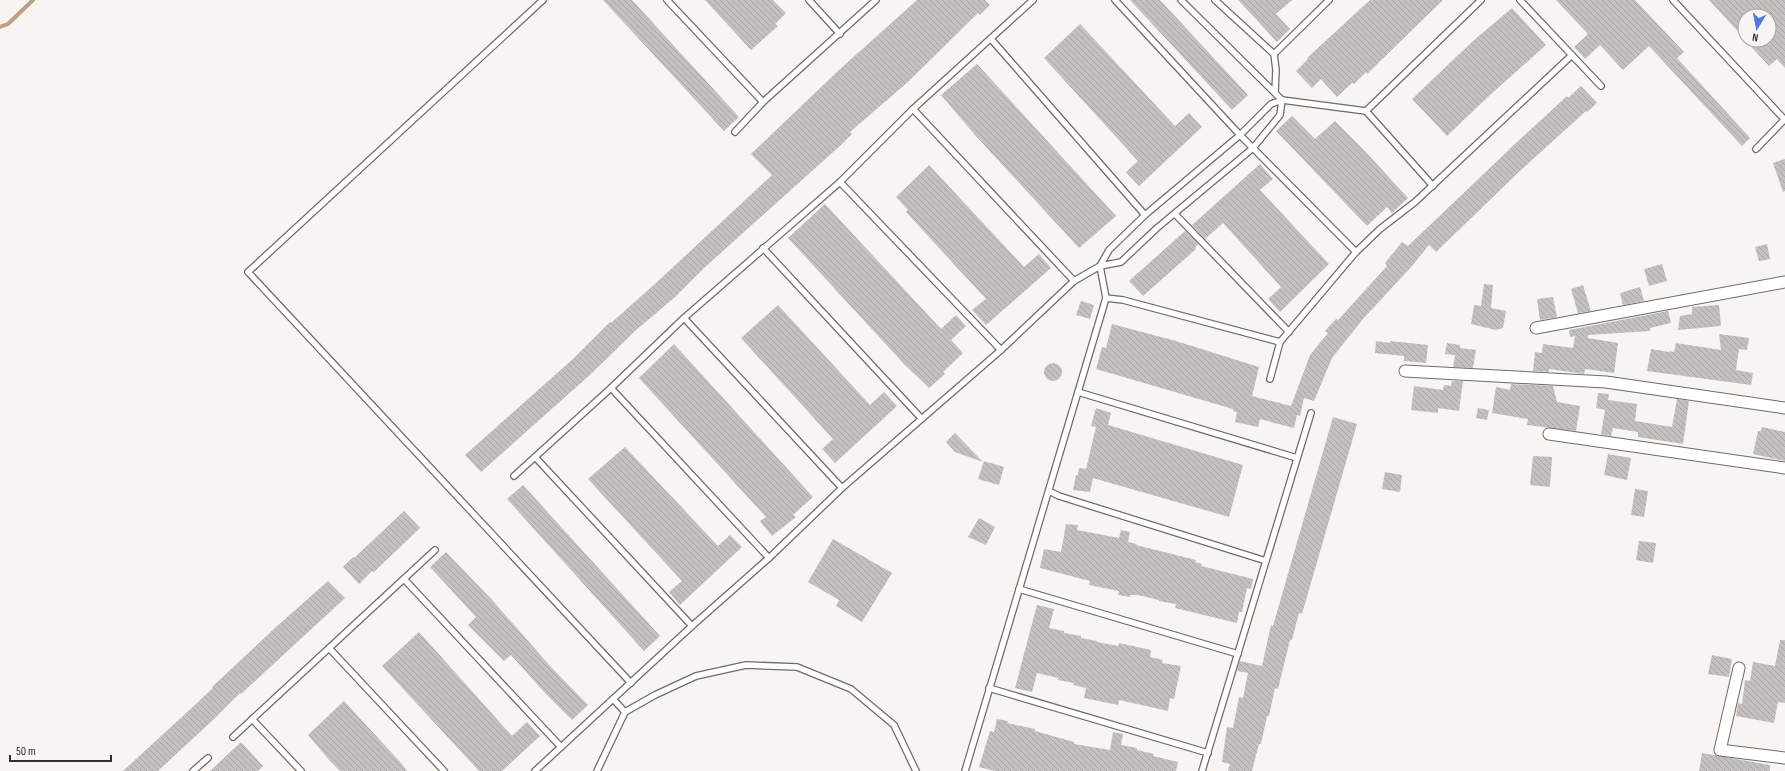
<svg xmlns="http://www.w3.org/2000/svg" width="1785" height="771" font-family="'Sofia Sans Condensed',sans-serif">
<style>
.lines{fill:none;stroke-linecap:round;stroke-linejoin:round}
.stream{stroke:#c39d81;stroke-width:4}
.building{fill:url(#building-back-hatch)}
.service-casing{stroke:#6e6b69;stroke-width:8}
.minor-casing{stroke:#6e6b69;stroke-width:13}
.service{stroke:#fff;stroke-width:5.5}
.minor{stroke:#fff;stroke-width:11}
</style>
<defs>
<pattern id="building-back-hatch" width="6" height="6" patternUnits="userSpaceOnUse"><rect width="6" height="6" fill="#c3c0be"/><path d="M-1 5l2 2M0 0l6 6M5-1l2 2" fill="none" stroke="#a8a5a4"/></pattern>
</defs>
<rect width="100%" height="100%" fill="#f7f4f2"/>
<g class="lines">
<path class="stream" d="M0,27l8,-3 25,-24"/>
</g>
<g class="building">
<path d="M603,0h29l107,117 -15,14z"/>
<path d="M705,0h68l13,13 -11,11 3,2 -27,24z"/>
<path d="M917,0h68l5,5 -10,10 -2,-2 -69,68 -59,51 2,2 -10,10 -138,124 -29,29 -40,34 -43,42 -111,99 -16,-17 108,-96 37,-37 1,1 45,-40 116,-108 -21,-21 88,-84z"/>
<path d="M1130,0h30l88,95 -16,15z"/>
<path d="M1238,0h54l-16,14 14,15 -13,13z"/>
<path d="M1370,0h73l-76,74 -1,-2 -12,12 -2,-1 -15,14 -16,-18 -9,9 -16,-17 12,-12 -1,-1z"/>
<path d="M1556,0h79l49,52 -7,6 73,80 -8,8 -93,-100 -26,24 -23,-25 -15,14 -11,-12 14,-13z"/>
<path d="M1709,0h76v68l-8,-9 -8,7 -24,-26h24v-24h-24v23z"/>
<path d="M1512,8l34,37 -56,50 -43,41 -35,-37 61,-58z"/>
<path d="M1080,24l95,102 14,-13 13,14 -63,59 -13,-14 12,-11 -94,-103z"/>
<path d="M977,64l139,152 -37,32 -104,-113 -34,-40z"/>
<path d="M1581,86l16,17 -10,9 -1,-1 -66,60 -84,81 -7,-7 -17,21 -49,53 -31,39 -18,43 -10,-3 -4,18 -3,-1 -3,13 -34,-9 -2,8 -23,-5 2,-10 -4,-1v-2l-137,-40 6,-22 4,1 6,-24 64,17 83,26 -7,29 39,10 19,-51 18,-22 -3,-2 11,-12 2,1 49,-54 -2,-3 17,-21 6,4 108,-103 51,-47 1,2z"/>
<path d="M1292,116l23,23 20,-18 27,27 46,50 -16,15 -5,-6 -20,19 -91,-95z"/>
<path d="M1785,159v32l-2,1 -10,-29z"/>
<path d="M1260,164l13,15 -13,11 69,74 -49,48 -12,-13 13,-12 -58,-64 -18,16 -13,-14z"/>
<path d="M929,165l95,102 15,-13 12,14 -65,57 -14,-15 14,-11 -80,-87 2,-2 -12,-13z"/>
<path d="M825,204l116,125 15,-14 10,11 -15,14 12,13 -20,19 2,2 -16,14 -25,-24 -116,-126z"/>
<path d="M1185,231l13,13 -3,4 1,1 -53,47 -14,-15z"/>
<path d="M1767,244l3,15 -11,2 -4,-14z"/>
<path d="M1662,264l5,17 -18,5 -5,-17z"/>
<path d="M1484,284l9,1 -2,23 15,3 -3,17 -7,2 -25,-6 3,-19 7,1z"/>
<path d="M1583,285l8,26 -13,2 -7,-24z"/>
<path d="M1640,287l4,14 -21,4 -3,-12z"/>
<path d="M1553,297l4,20 -17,3 -3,-21z"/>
<path d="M1081,301l13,4 -4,14 -14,-4z"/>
<path d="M778,305l92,100 14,-13 13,14 -62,57 -13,-14 11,-10 -92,-101z"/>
<path d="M1719,305l2,21 -43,4 2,-14 12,-2v-7z"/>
<path d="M1668,311l3,12 -21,5v3l-62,4v3l30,5 -4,30 -29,-4 -1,5 -35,-5v3l-16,-1 2,-19 7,1 1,-9 30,4 2,-12 -5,1 -1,-7z"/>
<path d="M1719,334l30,4 -2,12 -8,-1 -3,21 17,3 -2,12 -104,-14 4,-22 18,3v-1l5,1 2,-9 45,7z"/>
<path d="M1376,341l14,2v-2l38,4 -2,18 -22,-2v-5l-29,-3z"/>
<path d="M1447,343l13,2v3l16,2 -3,18 -20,-1 2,-12 -10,-1z"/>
<path d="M674,344l139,153 -20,18 3,2 -24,19 -12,-15 6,-4 -127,-139z"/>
<circle cx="1053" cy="372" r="9"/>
<path d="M1452,381h11l-4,30 -21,-3v5l-27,-3 3,-24 29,4 1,-5 7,1z"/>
<path d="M1511,384l42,2 4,16 23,4 -4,25 -49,-6 1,-6 -36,-6 4,-26 14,3z"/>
<path d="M1598,393l11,1 -1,6 29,4 -2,17 37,6 5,-28 12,2 -6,43 -45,-7v-5l-25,-4 -2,8 -10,-2 4,-24 -9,-2z"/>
<path d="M1096,408l15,5 -3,12 135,40 -14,52 -136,-39 -3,14 -17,-2 3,-15h2l1,-7 7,1 10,-42 -5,-1z"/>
<path d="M1478,408l11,2 -2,10 -11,-2z"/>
<path d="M1333,417l24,7 -55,190 -3,-1 -7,27h-2l-12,49 -3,-1 -6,28h-2l-6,28h-2l-7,27h-24l2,-7 -8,-2 5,-35 6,1 6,-31 4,1 5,-25 -11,-2 3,-10 22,5 9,-41 2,1z"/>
<path d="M1762,427l23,5v29l-32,-7 5,-23h3z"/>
<path d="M955,433l28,29 -28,-10 -9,-10z"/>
<path d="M625,447l93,99 12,-11 12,12 -62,58 -11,-13 13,-11 -94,-102z"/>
<path d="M1608,454l23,4 -4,22 -23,-5z"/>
<path d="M1533,456l19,1 -2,30 -20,-2z"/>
<path d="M984,461l20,6 -5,18 -21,-6z"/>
<path d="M1385,472l17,3 -2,17 -18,-3z"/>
<path d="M523,485l137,151 -16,15 -137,-152z"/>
<path d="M1635,489l13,2 -4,26 -13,-2z"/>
<path d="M404,511l16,17 -46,44 -2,-1 -13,13 -16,-17 10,-10 1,1z"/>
<path d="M979,518l16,9 -9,18 -18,-8z"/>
<path d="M1066,524l12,1 -1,5 42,8 2,-8 9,2 -2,10 9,2 -1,1 60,15 -1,2 7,2 -1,2 52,13 -2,10 -4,-1 -5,24h-3l-2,11 -62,-15 1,-4 -17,-3v-1l-21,-5h-8v2l-12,-2 1,-4 -30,-6 1,-4 -50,-13 4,-19 17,3z"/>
<path d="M833,539l59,34 -30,49 -26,-16 3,-6 -31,-18z"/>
<path d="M1639,541l17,2 -3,20 -17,-3z"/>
<path d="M446,552l47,49 57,65 38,39 -16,15 -27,-27 -34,-38 -7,6 -36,-36 8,-8 -46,-50z"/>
<path d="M328,581l17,17 -104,96 -1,-1 -25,25 -57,53h-35l74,-68 16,-15 -1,-1 64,-60z"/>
<path d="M1037,605l17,4 -5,19 15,3v2l17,3v2l16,3v1l21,4 1,-3 32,7 -1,7 13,3 -1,3 19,3 -7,33 -4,-1 -2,13 -49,-11 -1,5 -34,-7 2,-10 -13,-3 1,-2 -16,-3v-2l-21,-5 -5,19 -17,-4z"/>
<path d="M419,632l93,104 15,-14 13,14 -38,35h-23l-97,-105z"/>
<path d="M1780,640h5v63l-7,-1 -4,21 -38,-7 2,-13 4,1 3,-24 5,1 3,-19 22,4z"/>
<path d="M1712,655l20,4 -3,18 -21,-3z"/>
<path d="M344,701l58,63 5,7h-67l-10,-10 -22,-26z"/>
<path d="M997,719l11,2 -1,2 28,6v2l39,11v2l36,6 3,-18 10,2 -2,11 16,3v2l17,4 -1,2 25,6 -2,9h-181l-16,-4 11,-36 4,1z"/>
<path d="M241,742l22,24 -5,5h-48z"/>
<path d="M1702,753l68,12v6h-71z"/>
</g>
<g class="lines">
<defs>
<g id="service">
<path d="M543,0l-295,272 383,411"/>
<path d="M667,0l96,102"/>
<path d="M809,0l31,34"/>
<path d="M1115,0l125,135 116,117"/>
<path d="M1181,0l101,100 84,11 67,75"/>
<path d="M1215,0l59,54 2,16 -1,22"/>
<path d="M1520,0l81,86"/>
<path d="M1673,0l112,120"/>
<path d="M991,39l154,176"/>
<path d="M1274,54l55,-54"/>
<path d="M913,109l161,172"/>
<path d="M1366,111l115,-111"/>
<path d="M735,132l28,-30 113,-102"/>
<path d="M1756,149l29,-30"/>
<path d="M840,182l161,168"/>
<path d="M1175,214l114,118"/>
<path d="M763,248l158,170"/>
<path d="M1106,298l17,2 157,42"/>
<path d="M684,318l158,170"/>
<path d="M1270,379l10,-37 76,-90 24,-23 35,-27 157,-147"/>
<path d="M611,388l158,170"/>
<path d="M1078,392l219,66"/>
<path d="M535,457l157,169"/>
<path d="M514,476l97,-88 73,-70 156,-136 73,-73 120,-109"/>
<path d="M1049,491l10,5 207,65"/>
<path d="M404,579l157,168"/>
<path d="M1019,589l219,65"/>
<path d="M329,648l115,123"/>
<path d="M989,688l219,65"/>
<path d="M613,699l12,13 30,-17 41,-19 50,-11 51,2 54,22 43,36 22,46"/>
<path d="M252,719l49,52"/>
<path d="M233,737l202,-187"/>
<path d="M193,771l15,-13"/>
<path d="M535,771l157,-145 77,-68 73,-70 159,-138 73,-69 26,-15 21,-4 36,-34 96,-80 27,-33 2,-15 -11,4 -31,31 -95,80 -36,35 -9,16 6,32 -141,473"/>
<path d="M597,771l28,-59"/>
<path d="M1202,771l109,-358"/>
</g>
<g id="minor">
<path d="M1536,328l249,-46"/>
<path d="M1405,371l201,11 179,26"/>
<path d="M1549,434l236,34"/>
<path d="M1739,668l-19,82 65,8"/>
</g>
</defs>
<use href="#service" class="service-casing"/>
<use href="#minor" class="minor-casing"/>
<use href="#service" class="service"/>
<use href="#minor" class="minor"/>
</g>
<g transform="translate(1757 28) rotate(190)"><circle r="19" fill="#f7f4f2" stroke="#a7a5a4"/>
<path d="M0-3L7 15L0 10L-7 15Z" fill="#5076ea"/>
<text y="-6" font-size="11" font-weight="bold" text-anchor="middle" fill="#302f2e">N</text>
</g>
<path d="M10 755v6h101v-6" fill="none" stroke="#302f2e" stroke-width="2"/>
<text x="16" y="755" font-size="12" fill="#302f2e" stroke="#f7f4f2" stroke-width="3" paint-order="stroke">50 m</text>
</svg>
